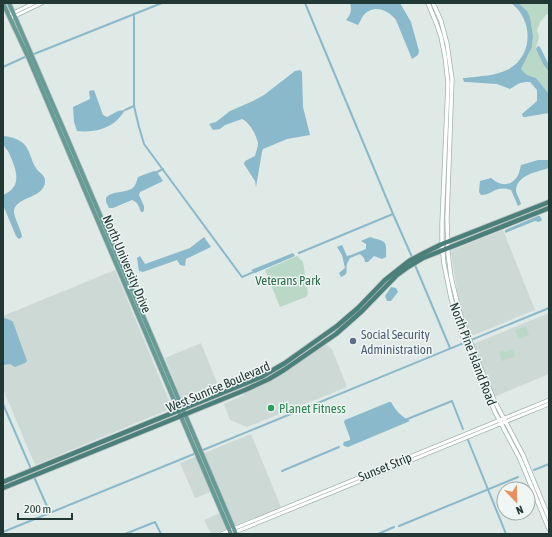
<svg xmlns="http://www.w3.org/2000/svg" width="552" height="537" font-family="'Asap Condensed',sans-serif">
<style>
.built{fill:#cdd9d5}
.green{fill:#b9d9c6}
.water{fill:#8ab9cb}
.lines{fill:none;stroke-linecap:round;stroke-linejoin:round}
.canal{stroke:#8ab9cb;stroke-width:2}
.tertiary-casing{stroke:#a2b0ad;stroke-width:4.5}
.secondary-casing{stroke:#9fb4af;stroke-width:5}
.primary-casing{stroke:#bcc3c2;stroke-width:5.5}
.trunk-casing{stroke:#bcc3c2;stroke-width:6}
.tertiary{stroke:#fff;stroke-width:3}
.secondary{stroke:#fff;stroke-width:3.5}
.primary{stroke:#669c95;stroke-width:4}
.trunk{stroke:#4a7f7a;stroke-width:4.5}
.service-dot{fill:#5c6f8a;stroke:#eff6f4;stroke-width:1.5}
.leisure-dot{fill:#2e9e5b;stroke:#eff6f4;stroke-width:1.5}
.labels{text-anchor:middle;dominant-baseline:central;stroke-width:3;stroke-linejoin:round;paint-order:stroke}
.street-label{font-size:13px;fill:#213835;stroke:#eff6f4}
.park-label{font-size:13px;fill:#2e6c4e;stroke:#eff6f4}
.service-label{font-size:13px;fill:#4e5e75;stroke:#eff6f4;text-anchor:start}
.leisure-label{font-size:13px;fill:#27864d;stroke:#eff6f4;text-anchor:start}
</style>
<rect width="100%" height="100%" fill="#dfe9e6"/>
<g class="built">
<path d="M503,230l32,80 -64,26 -4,-8 -9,-31 -7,-45 2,-2z"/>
<path d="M115,270l57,138 -137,57 -32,-76v-73z"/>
<path d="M549,313v61l-53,22 -2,-1 -21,-51z"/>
<path d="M201,343l19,47 -36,15 -19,-47z"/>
<path d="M325,345h2l5,4 15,38 -100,40 -17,-7 -6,-16 20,-9v-2l26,-11z"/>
<path d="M251,434l30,73 -67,27h-3l-7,-14 23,-10 -8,-21 -24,9 -15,-35z"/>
</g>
<g class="green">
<path d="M518,3h31v11l-3,1 -6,7 -3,8 2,7 -3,11 7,16 6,8v22l-13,-16 -9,-3 -6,-6 11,-22 1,-11 -3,-19 -3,-5z"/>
<path d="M297,256l6,6 5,32 -2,3 -26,10 -15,-37z"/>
<path d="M526,326l3,9 -10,4 -4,-9z"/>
<path d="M513,349l2,7 -8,3 -1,-2 -1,1 1,2 -4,1 -3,-9 4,-2v2h2z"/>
</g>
<g class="water">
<path d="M350,3h50l11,19 8,29 -1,4 -6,4 -16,-39c-9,-11 -23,-16 -33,-4 -2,3 -3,6 -5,9l-12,-5c5,-6 6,-9 4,-17z"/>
<path d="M511,3h7l9,8 3,6 3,19 -1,11 -11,22 6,6 9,3 13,16v19l-24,4h-2l-1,-3 15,-13v-11l-7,-8c-12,0 -11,2 -20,7l-13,-5 -30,-2h-3l-1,-4h3c14,-2 30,-2 43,-9 25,-14 24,-50 2,-66z"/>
<path d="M538,46l2,1 9,18v7l-6,-8 -7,-15z"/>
<path d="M300,70l2,2 1,35 7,28 -23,4 -24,10 -1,3 -6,35 -1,-6 -11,-17 1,-3 10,-5c1,-4 3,-9 3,-13 -2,-9 -8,-20 -16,-24l-17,6 -5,4 -7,1 -4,-6 7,-2 14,-11 23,-10 11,-6 31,-24z"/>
<path d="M94,90l9,25 4,2 11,-6 7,-1c-2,3 -4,6 -6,8 -9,11 -28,15 -42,13l-3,-9 -1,-15 17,-8 -1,-8z"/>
<path d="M3,136c6,0 15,3 20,7 7,6 8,18 13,25 2,4 6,5 8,9 2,3 1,8 -1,11 -6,10 -26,10 -29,22 -1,6 7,19 8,27l-3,2 -3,-3 -13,-31v-10c22,-9 12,-28 5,-44 -2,-2 -4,-5 -5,-8 -1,-2 0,-5 0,-7z"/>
<path d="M538,160h11v8c-12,4 -33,7 -33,23 1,4 4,9 5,13l-3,2 -7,-16c-16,-5 -18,5 -30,5l-2,-3 1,-11 11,-3c8,7 18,10 26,-1 2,-3 3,-8 4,-12z"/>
<path d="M154,171l3,1 6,9 -2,1 -21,10 -1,3 5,11v4l-1,2h-2c-2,-5 -3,-10 -9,-12l-19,8h-4l-3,-6v-4c6,-8 20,-4 28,-11 2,-3 3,-7 4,-10z"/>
<path d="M538,216h2l2,4 -3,2 -4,-1 -30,12v-3z"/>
<path d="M204,237l7,10 -25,12 -1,7 -5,-1 -3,-5 -34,12 -4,-1 -2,-13 3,-2 5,8 45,-16z"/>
<path d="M370,237c15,5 17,2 16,20l-4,2 -8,-3 -6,6h-3l-1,-4 -4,-4 -10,4c-1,2 -2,3 -3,6 -2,7 3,9 -6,13l-2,-4 6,-5 -3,-13 -5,-8 5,-2 5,11 4,-1 15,-6v-5l-5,-3z"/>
<path d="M293,253l2,3 -40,17 -4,-3z"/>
<path d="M391,287l5,1 2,4 -7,9h-4l-2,-5z"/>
<path d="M5,318l7,3 1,1 14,39 -2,2 -10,4 -5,-3 -7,1v-46z"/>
<path d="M389,402h2c5,9 11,15 19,19l-62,26 -4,-1 -1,-2 1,-2 6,-2v-2l-6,-16 1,-2z"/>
</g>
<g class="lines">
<g class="canal">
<path d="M305,3l88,211 19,43"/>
<path d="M134,14v92l5,21 5,17 98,133 14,-6"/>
<path d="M34,54l128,-51"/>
<path d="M3,67l22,-10"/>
<path d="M125,110l9,-4"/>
<path d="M157,172l6,-3"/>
<path d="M299,253l94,-39"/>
<path d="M415,265l35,83"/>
<path d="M3,404l28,65"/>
<path d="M405,420l47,-19 11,28"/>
<path d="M468,440l38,94"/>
<path d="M203,450l346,-142"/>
<path d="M534,470l15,-6"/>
<path d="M282,471l57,-24"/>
<path d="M34,477l16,36"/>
<path d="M399,526l119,-49"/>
<path d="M3,532l191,-78"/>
<path d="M125,534l30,-12 6,12"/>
<path d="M378,534l16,-7"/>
</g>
<defs>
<g id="tertiary">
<path d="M9,15l25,-12"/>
<path d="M13,17l29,-14"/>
<path d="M233,533l316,-129"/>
<path d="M221,534l328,-134"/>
</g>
<g id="secondary">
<path d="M428,3l9,22 4,12 4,20 3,26 -6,140v21l2,20 7,34 10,34 34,80 25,47 29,70"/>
<path d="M433,3l8,18 6,23 5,35 -5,140 1,34 3,24 8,33 6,18 10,26 19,46 29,55 26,63"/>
</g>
<g id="primary">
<path d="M3,3l26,56 202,475"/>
<path d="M9,3l57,132 170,399"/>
</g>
<g id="trunk">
<path d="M3,482l258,-105 24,-14 52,-37 21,-18 27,-28 24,-19 15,-8 18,-9 107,-42"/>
<path d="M3,488l242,-98 24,-11 15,-9 52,-36 26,-23 35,-36 11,-8 15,-9 126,-50"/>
</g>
</defs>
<use href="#tertiary" class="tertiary-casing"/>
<use href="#secondary" class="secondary-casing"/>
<use href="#primary" class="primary-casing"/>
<use href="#trunk" class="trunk-casing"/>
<use href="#tertiary" class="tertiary"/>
<use href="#secondary" class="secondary"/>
<use href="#primary" class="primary"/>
<use href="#trunk" class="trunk"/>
</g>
<circle class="service-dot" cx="353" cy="341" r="4"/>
<circle class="leisure-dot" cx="271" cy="408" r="4"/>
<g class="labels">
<g class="street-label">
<text transform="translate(127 264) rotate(67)">North University Drive</text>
<text transform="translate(473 354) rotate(69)">North Pine Island Road</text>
<text transform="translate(218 387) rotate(-23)">West Sunrise Boulevard</text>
<text transform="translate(385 467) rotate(-22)">Sunset Strip</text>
</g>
<g class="park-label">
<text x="288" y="280">Veterans Park</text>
</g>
<g class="service-label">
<text x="361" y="334">Social Security<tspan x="361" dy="15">Administration</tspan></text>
</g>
<g class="leisure-label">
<text x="279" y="408">Planet Fitness</text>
</g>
</g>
<rect width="552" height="537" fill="none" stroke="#213835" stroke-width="8"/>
<g transform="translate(516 501) rotate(158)"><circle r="19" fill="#eff6f4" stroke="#9daaa8"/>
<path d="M0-3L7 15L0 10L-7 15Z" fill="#e8915e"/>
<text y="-6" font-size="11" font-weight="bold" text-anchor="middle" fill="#213835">N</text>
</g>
<path d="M18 513v6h54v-6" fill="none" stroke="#213835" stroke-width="2"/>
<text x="24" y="513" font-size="12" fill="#213835" stroke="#eff6f4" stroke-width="3" paint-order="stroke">200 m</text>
</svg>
